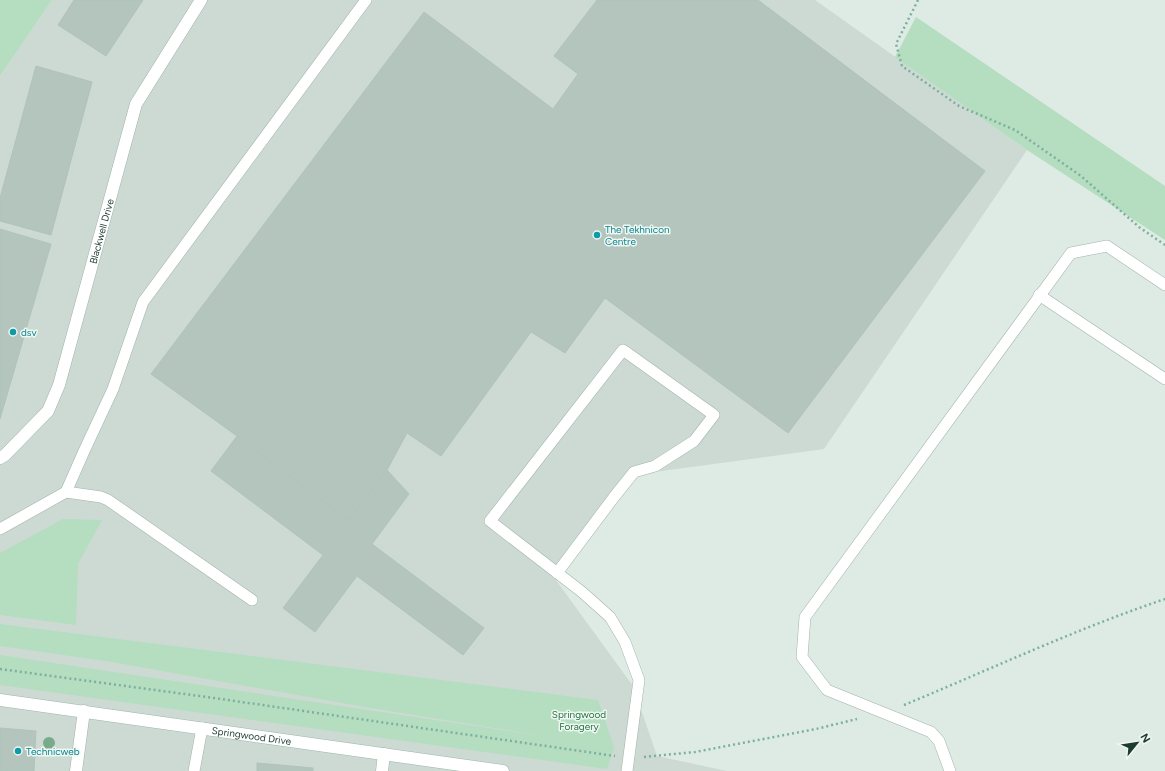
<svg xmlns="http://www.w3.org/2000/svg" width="1165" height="771" font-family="Figtree,sans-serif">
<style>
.built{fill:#ccdad3}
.green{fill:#b5ddbf}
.building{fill:#b3c5bd;stroke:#b0c4bb}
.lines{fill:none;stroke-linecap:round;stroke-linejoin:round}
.lane-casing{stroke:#a1b3ab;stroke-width:12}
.street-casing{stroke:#a1b3ab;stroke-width:13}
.secondary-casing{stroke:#9cb7ac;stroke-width:13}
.path{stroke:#7cb09e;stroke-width:2.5;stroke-dasharray:2 3;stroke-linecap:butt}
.lane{stroke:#fff;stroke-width:11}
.street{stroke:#fff;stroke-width:12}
.secondary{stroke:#fff;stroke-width:12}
.tree{fill:#79aa8b}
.culture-dot{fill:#0f9aa8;stroke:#eef7f2;stroke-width:1.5}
.labels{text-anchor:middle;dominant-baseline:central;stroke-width:3;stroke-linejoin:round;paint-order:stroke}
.culture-label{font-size:10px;fill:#0d838f;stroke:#eef7f2;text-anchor:start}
.street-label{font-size:10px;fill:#1e3b32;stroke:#eef7f2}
.park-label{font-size:10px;fill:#277442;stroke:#eef7f2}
</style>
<rect width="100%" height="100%" fill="#deebe4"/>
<path class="built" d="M52,0h763l212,150 -203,299 -192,26 -79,101 80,110 24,70 70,15h-727v-695z"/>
<g class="green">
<path d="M0,0h52l-52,76z"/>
<path d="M916,17l249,169v54l-138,-90 -132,-93z"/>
<path d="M63,519l39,1 -24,44 -2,61 -76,-10v-62z"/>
<path d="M0,624l598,76 16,47 -7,22 -607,-84v-30l562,84 -203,-33 -247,-44 -112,-16z"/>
</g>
<g class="building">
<path d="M74,0h69l-37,56 -48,-31z"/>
<path d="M597,0h161l227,171 -197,262 -183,-135 -40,55 -34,-21 -90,124 -34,-23 -20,37 -38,50 -112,-84 -86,-62 273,-362 129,97 25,-35 -24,-18z"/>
<path d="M36,66l56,16 -41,153 -51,-14v-23z"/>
<path d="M0,229l51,15 -51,175z"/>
<path d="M237,436l112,84 38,-50 22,24 -37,50 112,84 -21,27 -106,-79 -42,56 -32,-24 40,-53 -112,-84z"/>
<path d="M0,728l36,3 -2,40h-34z"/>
<path d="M257,763l56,5v3h-56z"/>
</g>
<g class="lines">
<defs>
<g id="lane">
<path d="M1039,295l126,84"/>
<path d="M66,492l19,-43 28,-60 30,-87 223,-302"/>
<path d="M0,529l66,-37 35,5 7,3 144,100"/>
<path d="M557,573l57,-76 20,-25 21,-6 39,-25 20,-26 -91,-65 -133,171 92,71 28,25 15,25 14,38 -12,91"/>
<path d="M194,771l8,-43"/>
<path d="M950,771l-11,-30 -8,-9 -104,-42 -25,-33 3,-40 266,-364 36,-7 58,39"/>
</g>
<g id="street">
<path id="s1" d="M0,458l5,-3 43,-44 11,-26 77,-281 65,-104"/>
<path d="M76,771l8,-60"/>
<path d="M382,771l2,-17"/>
</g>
<g id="secondary">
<path id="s2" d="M0,700l503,71"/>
</g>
</defs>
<use href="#lane" class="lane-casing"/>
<use href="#street" class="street-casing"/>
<use href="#secondary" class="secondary-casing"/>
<g class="path">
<path d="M918,0l-22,44 6,22 57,40 56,24 66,46 58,51 26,18"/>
<path d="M0,669l214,29 401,58"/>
<path d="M904,705c87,-36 172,-76 261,-106"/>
<path d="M644,757l51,-5 121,-23 41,-10"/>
</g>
<use href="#lane" class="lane"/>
<use href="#street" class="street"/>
<use href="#secondary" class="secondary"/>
</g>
<circle class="tree" cx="49" cy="743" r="6"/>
<g class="culture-dot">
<circle cx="597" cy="235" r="4"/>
<circle cx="13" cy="332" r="4"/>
<circle cx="18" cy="751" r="4"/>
</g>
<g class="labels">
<g class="culture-label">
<text x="605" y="229">The Tekhnicon<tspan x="605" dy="12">Centre</tspan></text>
<text x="21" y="332">dsv</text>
<text x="26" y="751">Technicweb</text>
</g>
<g class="street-label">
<text stroke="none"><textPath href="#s1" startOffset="255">Blackwell Drive</textPath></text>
<text stroke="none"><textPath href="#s2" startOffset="254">Springwood Drive</textPath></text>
</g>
<g class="park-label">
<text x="579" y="714">Springwood<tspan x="579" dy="12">Foragery</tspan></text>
</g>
</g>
<g transform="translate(1137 743) rotate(60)" stroke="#eef7f2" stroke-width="3" paint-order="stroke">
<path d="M0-3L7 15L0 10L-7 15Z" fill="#1e3b32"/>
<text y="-6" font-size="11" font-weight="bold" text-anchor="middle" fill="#1e3b32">N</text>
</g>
</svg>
